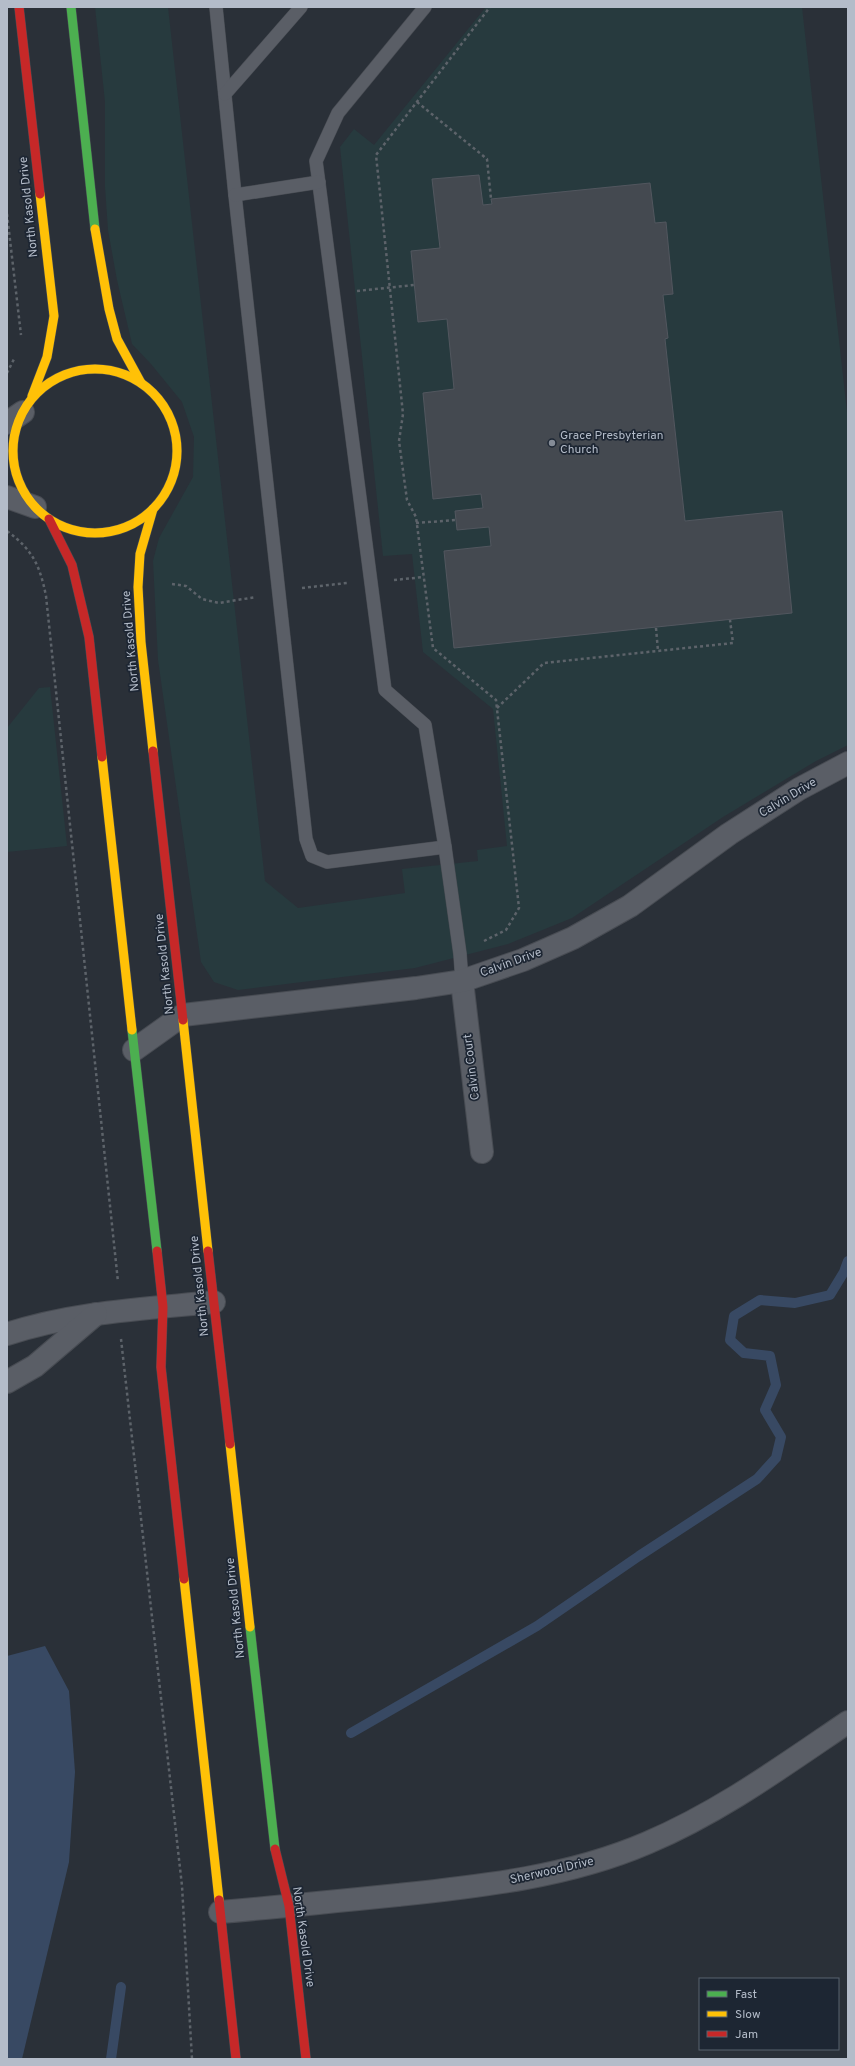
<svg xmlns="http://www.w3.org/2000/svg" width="855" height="2066" font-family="Overpass,sans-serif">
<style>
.green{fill:#273a3e;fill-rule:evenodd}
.water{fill:#384963}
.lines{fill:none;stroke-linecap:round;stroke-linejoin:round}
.stream{stroke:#384963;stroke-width:10}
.building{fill:#444950;stroke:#52575f}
.lane-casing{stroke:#484c53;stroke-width:14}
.street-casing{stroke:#484c53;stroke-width:24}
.fast-casing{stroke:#484c53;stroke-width:10}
.slow-casing{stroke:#484c53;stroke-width:10}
.jam-casing{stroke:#484c53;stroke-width:10}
.path{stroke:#5d636a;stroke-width:2.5;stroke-dasharray:3 3;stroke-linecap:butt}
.lane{stroke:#5a5e66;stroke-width:13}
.street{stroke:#5a5e66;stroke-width:22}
.fast{stroke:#4caf50;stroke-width:9}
.slow{stroke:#ffc107;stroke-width:9}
.jam{stroke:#c62828;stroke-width:9}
.poi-dot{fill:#848b96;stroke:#1d2633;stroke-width:1.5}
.labels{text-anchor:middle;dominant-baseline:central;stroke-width:3.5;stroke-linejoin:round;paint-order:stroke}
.street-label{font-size:12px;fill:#b4bcc9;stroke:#1d2633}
.poi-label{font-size:12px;fill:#b4bcc9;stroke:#1d2633;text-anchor:start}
</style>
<rect width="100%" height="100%" fill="#2a3038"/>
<g class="green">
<path d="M95,7h73l97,874 33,27 107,-15 -3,-24 76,-8 -1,-11 30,-4 -14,-137 -70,-57 -11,-98 -29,2 -43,-409 14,-18 20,16 112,-138h316l46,414v324l-32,16 -93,56 -151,101 -64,26 -93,24 -177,22 -24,-8 -13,-20 -43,-302 -5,-99 6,-23 34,-61 1,-40 -12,-35 -31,-38 -19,-20 -15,-64 -9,-50 -3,-43v-85zM479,175l4,30 9,-1v-5l158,-16 5,40h11l7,71 -10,1 5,43 -3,1 20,182 97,-10 10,102 -338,35 -10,-97 47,-5 -2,-19 -32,3 -2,-19 28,-3 -2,-14 -48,5 -10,-106 31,-4 -7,-70 -29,3 -7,-71 29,-3 -7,-69z"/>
<path d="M50,687l17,159 -60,6v-124l32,-40z"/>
</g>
<path class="water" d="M45,1646l24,45 6,81 -6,90 -47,197h-15v-403z"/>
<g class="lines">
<g class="stream">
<path d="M351,1733l186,-107 102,-70 118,-77 19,-21 5,-21 -16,-27 11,-25 -6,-29 -26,-3 -14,-13 4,-24 26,-16 35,3 35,-8 14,-23 4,-11"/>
<path d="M111,2059l10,-72"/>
</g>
</g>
<path class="building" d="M479,175l4,30 9,-1 -1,-5 159,-16 5,40 11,-1 7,72 -10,1 5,43 -3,1 20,182 97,-10 10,102 -338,35 -10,-97 47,-5 -2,-19 -32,3 -2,-19 28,-3 -2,-14 -48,5 -10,-106 31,-4 -7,-70 -29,3 -7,-71 29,-3 -8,-69z"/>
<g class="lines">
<defs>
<g id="lane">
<path d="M216,7l19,188 71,644 6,17 15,6 118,-15"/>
<path d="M425,7l-87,106 -22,48 69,529 40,35 20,122 15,107 2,27"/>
<path d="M225,94l76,-87"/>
<path d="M235,195l84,-13"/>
</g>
<g id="street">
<path d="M7,423l16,-11"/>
<path d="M7,497l28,10"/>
<path d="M462,981l20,171"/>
<path d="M134,1050l49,-35 233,-27 46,-7 61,-21 50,-22 57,-32 99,-72 70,-45 49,-26"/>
<path d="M7,1334c67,-22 137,-25 207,-32"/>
<path d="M7,1382l28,-16 61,-52"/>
<path d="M220,1912c59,-5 119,-11 178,-17 84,-9 170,-18 249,-52 73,-31 136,-77 201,-121"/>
</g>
<g id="fast">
<path d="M71,7l24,222"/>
<path d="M132,1030l25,221"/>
<path d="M250,1627l25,222"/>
</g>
<g id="slow">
<path d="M95,229l14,80 8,30 24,44"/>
<circle cx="95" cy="451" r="82"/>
<path d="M32,396l15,-39 7,-41 -14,-122"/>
<path d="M153,509l-13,45 -2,33 3,55 12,109"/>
<path d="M102,757l30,273"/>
<path d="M183,1020l25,231"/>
<path d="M230,1444l20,183"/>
<path d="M184,1579l35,321"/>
</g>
<g id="jam">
<path d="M19,7l21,187"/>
<path d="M49,519l23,46 17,72 13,120"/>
<path d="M153,751l30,269"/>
<path d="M157,1251l6,56 -2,60 23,212"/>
<path d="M208,1251l22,193"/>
<path d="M275,1849l14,57 17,153"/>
<path d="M219,1900l17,159"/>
</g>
</defs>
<use href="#lane" class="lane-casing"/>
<use href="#street" class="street-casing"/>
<use href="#fast" class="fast-casing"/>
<use href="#slow" class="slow-casing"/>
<use href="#jam" class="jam-casing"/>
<g class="path">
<path d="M417,102l70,57 4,40"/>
<path d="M7,214l14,121"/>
<path d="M357,291l57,-6"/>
<path d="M7,373l8,-16"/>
<path d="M416,523l40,-3"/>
<path d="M7,531c26,19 33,35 39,65l72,686"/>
<path d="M394,580l30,-3"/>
<path d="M172,584l14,2 16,13 17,4 37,-6"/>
<path d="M302,588l45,-5"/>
<path d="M656,628l2,23"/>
<path d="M497,708l47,-45 189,-20 -3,-23"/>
<path d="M484,941l22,-11 13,-22 -23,-208 -63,-52 -17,-131 -9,-17 -8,-59 4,-27 -27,-259 114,-148"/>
<path d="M121,1339l61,547 10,173"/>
</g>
<use href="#lane" class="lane"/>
<use href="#street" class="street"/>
<use href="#fast" class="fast"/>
<use href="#slow" class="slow"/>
<use href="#jam" class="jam"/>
</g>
<circle class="poi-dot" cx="552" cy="443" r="4"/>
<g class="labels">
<g class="street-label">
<text transform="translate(29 207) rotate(-96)">North Kasold Drive</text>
<text transform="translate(131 641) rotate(-95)">North Kasold Drive</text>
<text transform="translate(788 798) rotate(-31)">Calvin Drive</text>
<text transform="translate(511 963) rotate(-20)">Calvin Drive</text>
<text transform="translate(165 964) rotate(-96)">North Kasold Drive</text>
<text transform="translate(472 1067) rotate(-97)">Calvin Court</text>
<text transform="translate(200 1286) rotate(-96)">North Kasold Drive</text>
<text transform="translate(236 1608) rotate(-96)">North Kasold Drive</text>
<text transform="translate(552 1871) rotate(-13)">Sherwood Drive</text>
<text transform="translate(303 1937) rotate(82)">North Kasold Drive</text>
</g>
<g class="poi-label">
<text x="560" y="436">Grace Presbyterian<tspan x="560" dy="14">Church</tspan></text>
</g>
</g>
<rect width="855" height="2066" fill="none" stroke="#b4bcc9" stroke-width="16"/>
<rect x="699" y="1978" width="140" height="72" fill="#1d2633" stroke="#59626f"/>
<rect x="707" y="1991" width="20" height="6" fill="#4caf50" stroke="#59626f"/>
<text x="735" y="1998" font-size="12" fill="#b4bcc9">Fast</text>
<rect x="707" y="2011" width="20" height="6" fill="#ffc107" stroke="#59626f"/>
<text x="735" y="2018" font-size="12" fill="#b4bcc9">Slow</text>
<rect x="707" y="2031" width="20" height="6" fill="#c62828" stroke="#59626f"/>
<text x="735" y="2038" font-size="12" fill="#b4bcc9">Jam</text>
</svg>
